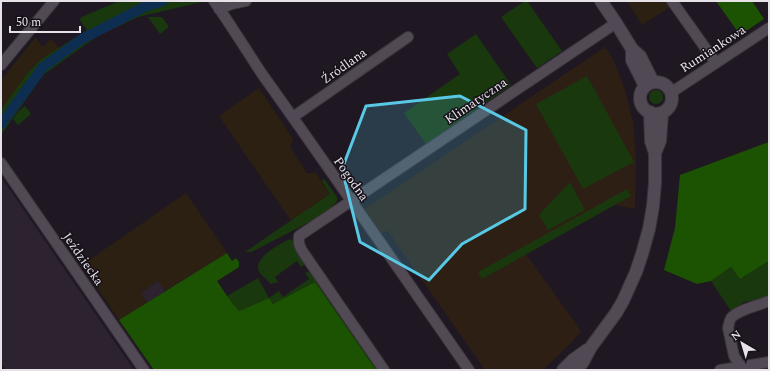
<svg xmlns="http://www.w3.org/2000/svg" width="770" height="371" font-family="Spectral,serif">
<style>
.commercial{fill:#2b2012}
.built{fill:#2c2230}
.education{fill:#2e1f14}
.green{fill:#19380e}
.forest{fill:#1c5302}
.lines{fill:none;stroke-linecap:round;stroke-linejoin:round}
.canal{stroke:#0d2e50;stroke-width:10}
.minor-casing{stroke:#3a353c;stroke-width:12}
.tertiary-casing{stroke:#3a353c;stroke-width:14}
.minor{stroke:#514a55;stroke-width:10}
.tertiary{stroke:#514a55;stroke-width:12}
.marked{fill:#59c8e5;fill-opacity:0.2;stroke:#59c8e5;stroke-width:3;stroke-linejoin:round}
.labels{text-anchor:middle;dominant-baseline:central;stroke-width:3;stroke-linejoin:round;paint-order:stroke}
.street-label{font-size:13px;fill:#e6e2e8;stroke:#161019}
</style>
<rect width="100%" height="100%" fill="#1f1822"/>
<g class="commercial">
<path d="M627,1h39l4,6 -28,18z"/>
<path d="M36,37l6,10 10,-8 7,9 -19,12 -7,7 -32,43v-30z"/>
<path d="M259,88l34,51 -3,8 17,26h9l14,21 -39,27 -72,-105z"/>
<path d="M186,193l41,60 -62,38 -7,-9 -16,11 6,9 -29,18 -37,-55z"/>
</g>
<g class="built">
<path d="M1,177l133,193h-128l-5,-7z"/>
<path d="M158,281l7,10 -17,11 -7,-9z"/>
</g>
<path class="education" d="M605,47l8,12 12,31 8,32 3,35 -1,52 -21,-4 -88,49 55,77 -8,10 -30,29h-58l-98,-140 -5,4 -17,-25z"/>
<g class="green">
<path d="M119,1h87l-68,16 -42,20 -53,38 -42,60v-25l25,-35 14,-15 47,-30 -8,-11 5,-3z"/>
<path d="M525,1h2l35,50 -25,17 -36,-51z"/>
<path d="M148,17h14l7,10 -9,7z"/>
<path d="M476,34l35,51 -85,59 -22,-31 56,-39 -13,-20z"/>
<path d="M587,76l47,86 -51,27 -47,-85z"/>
<circle cx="656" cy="97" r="7"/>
<path d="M25,106l6,8 -13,11 -5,-6 6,-8z"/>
<path d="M324,179l13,18c1,5 -2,7 -6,10l2,3 -72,37 -10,5h-6l85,-58 -8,-13z"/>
<path d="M570,182l15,28 -37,20 -9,-15z"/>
<path d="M627,189l4,7 -149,83 -4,-7z"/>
<path d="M290,239l3,2 6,11 6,9 -1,4 -3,2 -4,-6 -22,16 3,5 -7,2c-4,-4 -8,-7 -11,-11 -10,-14 20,-29 30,-34z"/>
<path d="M769,261v35l-8,3 -17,3 -13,9 -20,-30 20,-14 9,12z"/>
<path d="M308,272l6,2 65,96h-3l-61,-88 -42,22 -4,-6 -30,13 -12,-15 31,-18 11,20 10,-7 4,6 26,-18 -4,-6z"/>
</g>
<g class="forest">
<path d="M716,1h36l12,18 -24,16z"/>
<path d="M769,142v119l-29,18 -9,-12 -20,14 -14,3 -33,-14 11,-42 5,-53z"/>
<path d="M227,253l5,8 4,-3 3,4v5l-22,14 10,15 12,15 30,-13 4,6 42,-22 61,88h-222l-35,-50z"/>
</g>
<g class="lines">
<path class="canal" d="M1,124l42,-57 39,-28 62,-32 19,-6"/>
<defs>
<g id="minor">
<path d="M214,1c17,24 32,49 48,73 70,98 138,197 207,296"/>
<path d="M672,1l44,62"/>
<path d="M219,9l13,-5 14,-3"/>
<path d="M1,65l53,-64"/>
<path d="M672,92l97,-64"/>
<path d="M293,117l115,-80"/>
<path d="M1,163l143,207"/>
<path d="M384,370l-79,-115c-5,-7 -7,-11 -6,-19l317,-213"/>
<path d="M720,370l49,-8"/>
<path d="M743,370l-9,-14 -6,-28c1,-3 1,-7 3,-10 8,-9 27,-12 38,-17"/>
</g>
<g id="tertiary">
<path d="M601,1l15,22 16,26 8,7 13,26"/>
<path d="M632,49v11l13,26"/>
<circle cx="656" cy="98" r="16"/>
<path d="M650,112l1,29 4,12"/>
<path d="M563,370l10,-10 14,-10"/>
<path d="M576,370l7,-8 8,-15 25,-34 7,-12 13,-29 6,-18 7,-25 4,-23 2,-23v-30l5,-12 2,-28"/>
</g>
</defs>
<use href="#minor" class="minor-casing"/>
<use href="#tertiary" class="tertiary-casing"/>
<use href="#minor" class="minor"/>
<use href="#tertiary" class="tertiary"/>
</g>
<path class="marked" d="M460,96l66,34 -1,79 -63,35 -33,36 -69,-38 -18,-73 24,-63z"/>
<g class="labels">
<g class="street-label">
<text transform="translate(713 49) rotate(-33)">Rumiankowa</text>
<text transform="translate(344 66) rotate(-35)">Źródlana</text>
<text transform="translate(476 101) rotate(-34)">Klimatyczna</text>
<text transform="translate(351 179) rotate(55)">Pogodna</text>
<text transform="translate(83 259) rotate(55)">Jeździecka</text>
</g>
</g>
<rect width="770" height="371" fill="none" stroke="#e6e2e8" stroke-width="4"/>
<g transform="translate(742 343) rotate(322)" stroke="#161019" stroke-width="3" paint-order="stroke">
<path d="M0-3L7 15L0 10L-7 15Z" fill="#e6e2e8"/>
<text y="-6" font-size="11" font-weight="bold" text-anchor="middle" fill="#e6e2e8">N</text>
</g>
<path d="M10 26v6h70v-6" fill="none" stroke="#e6e2e8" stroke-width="2"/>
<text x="16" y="26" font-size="12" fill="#e6e2e8" stroke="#161019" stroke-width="3" paint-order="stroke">50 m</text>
</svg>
